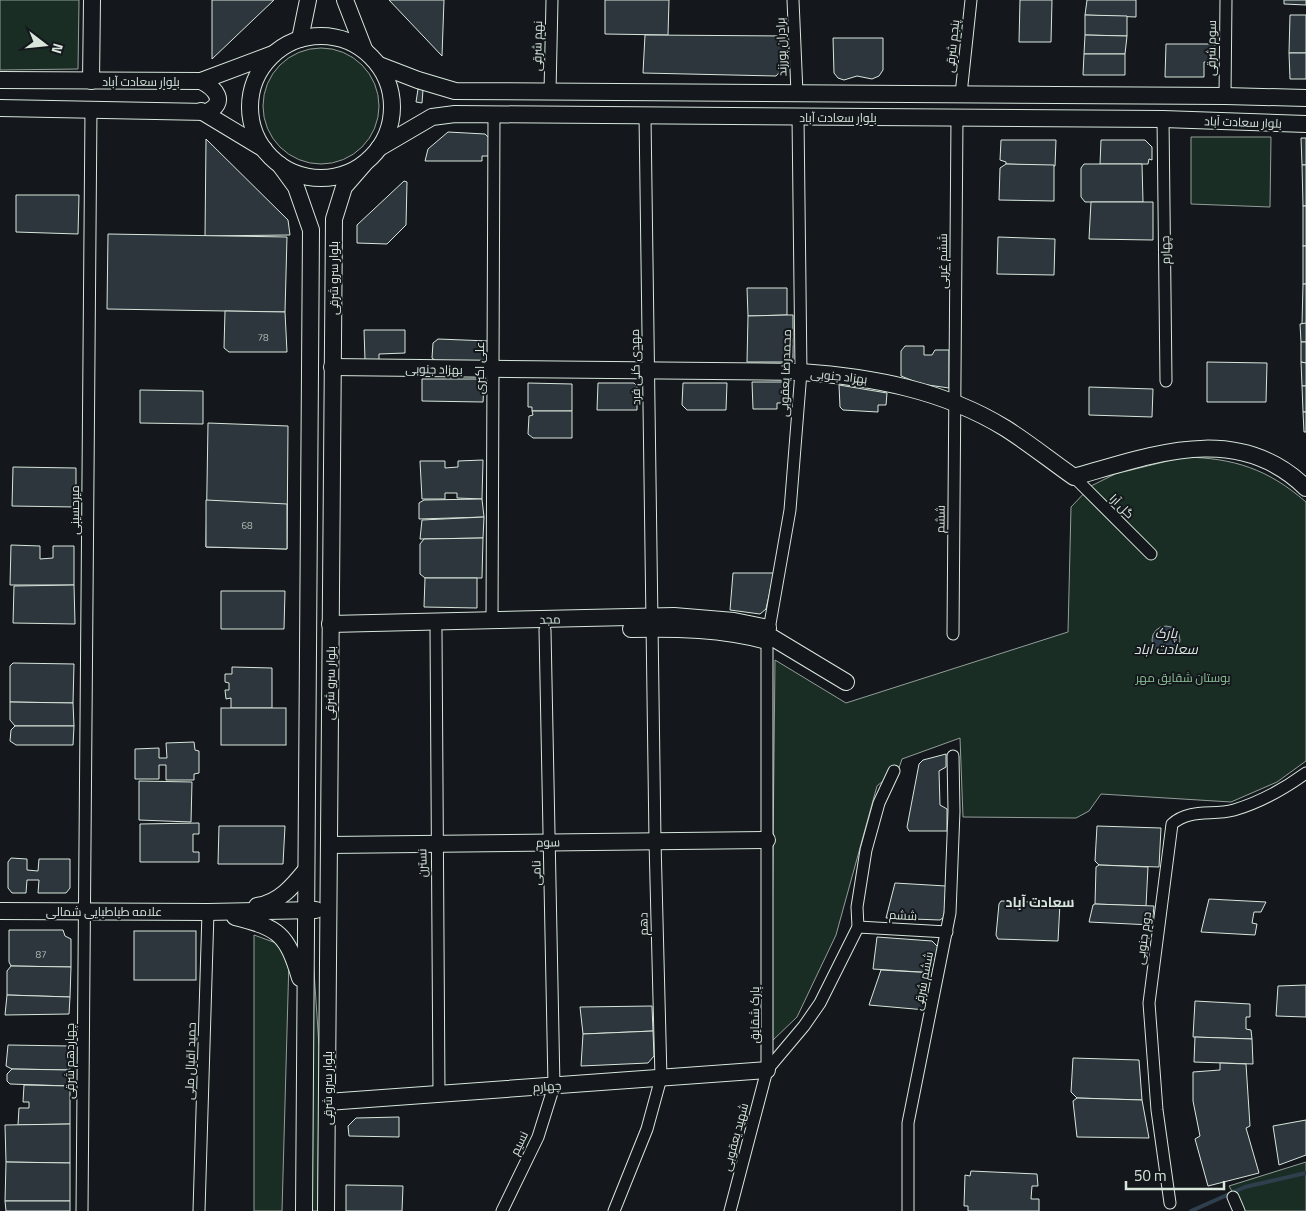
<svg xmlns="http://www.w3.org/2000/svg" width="1306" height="1211" font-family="'Titillium Web',Cairo,sans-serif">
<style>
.green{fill:#1a2d24;stroke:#939e99}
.water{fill:#2f3f4d;stroke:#939e99}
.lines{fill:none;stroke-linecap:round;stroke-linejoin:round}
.stream{stroke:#2f3f4d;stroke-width:4}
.building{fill:#2c363c;stroke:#d8e6dc}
.street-casing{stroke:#d8e6dc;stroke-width:13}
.secondary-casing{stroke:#d8e6dc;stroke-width:18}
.street{stroke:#14181c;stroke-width:11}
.secondary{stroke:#14181c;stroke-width:16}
.labels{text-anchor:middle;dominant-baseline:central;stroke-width:4;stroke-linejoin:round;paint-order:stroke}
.number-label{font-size:10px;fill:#adbab4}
.street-label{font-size:12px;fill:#d8e6dc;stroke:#14181c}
.park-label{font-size:12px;fill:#8ac095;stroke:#14181c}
.water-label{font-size:14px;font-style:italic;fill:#d8e6dc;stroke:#14181c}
.neighbourhood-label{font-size:14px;font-weight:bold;fill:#d8e6dc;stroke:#14181c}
</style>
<rect width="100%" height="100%" fill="#14181c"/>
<g class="green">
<path d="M0,0h79l-1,69 -78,1z"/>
<circle cx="321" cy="106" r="58"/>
<path d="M1191,137h80l-1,70 -79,-3z"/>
<path d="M1184,457c50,1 84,12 122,45v259l-29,21 -46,20 -130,-8 -12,17 -13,7 -113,-1 -3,-79 -58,21 -3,9 -22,18 -41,149 -39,82 -26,25 4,-382 71,43 222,-71 3,-125 20,-21 24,-12z"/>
<path d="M254,935l22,8 13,16 -7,252h-28z"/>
<path d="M312,941l7,105 -1,165h-6z"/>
<path d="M1306,1162v49h-63l-14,-25z"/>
</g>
<circle class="water" cx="1166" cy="640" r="14"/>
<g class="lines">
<path class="stream" d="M1191,1211l54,-24 61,-14"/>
</g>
<g class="building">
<path d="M212,0h62l-62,59z"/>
<path d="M389,0h55l-2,56z"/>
<path d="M605,0h64l-1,35 -63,-1z"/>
<path d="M1020,0h32l-1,42h-32z"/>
<path d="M1087,0h49v17l-51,-2z"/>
<path d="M1284,0h22v5l-22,-1z"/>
<path d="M1085,15l42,1v20l-42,-1z"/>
<path d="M1290,15h16v38h-17z"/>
<path d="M645,35l143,1 1,26 -13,14 -133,-3z"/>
<path d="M1085,35l42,1 -2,18h-41z"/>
<path d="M833,38h50v32l-4,6 -7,3 -15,-3 -13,4 -6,-2 -4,-5z"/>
<path d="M1166,44h49v18h-11v15h-39z"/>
<path d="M1289,53h17v26h-16z"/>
<path d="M1084,54h41v21h-42z"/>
<path d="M418,89l5,1 -1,13 -6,-1z"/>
<path d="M448,132l37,2 4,4v18h-7v5h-57l3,-12z"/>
<path d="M1301,138h5v27h-4z"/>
<path d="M206,139l82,81 2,15 -85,1z"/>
<path d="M1001,140h55l-1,26 -49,-2v-2l-6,-2z"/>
<path d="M1101,140h44l7,7v13l-3,-1 -1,5h-48z"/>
<path d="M1006,164l48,1v36l-55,-1 1,-32z"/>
<path d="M1084,164h58l1,38h-58l-4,-5v-29z"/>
<path d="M1302,165h4v41h-3z"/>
<path d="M404,181l3,1 -1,43 -19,19 -30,-1v-18z"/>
<path d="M16,195h63l-1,39 -62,-2z"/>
<path d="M1091,202h62v38l-64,-1z"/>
<rect x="1303" y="206" width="3" height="40"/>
<path d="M108,234l179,3 -2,75 -178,-3z"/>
<path d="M998,237l57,2 -1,36 -57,-1z"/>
<rect x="1303" y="246" width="3" height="38"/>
<path d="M1303,284h3v40h-4z"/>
<path d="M747,288h40v27l-39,1z"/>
<path d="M225,311l60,1 2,40h-58l-5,-4z"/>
<path d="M787,315h6v47h-46l1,-46z"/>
<path d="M1306,323v19h-5l-1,-18z"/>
<path d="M364,330h41v23l-26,1v7l-14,-1z"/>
<path d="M438,339l51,2 -2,21 -51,-1 -4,-3 1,-15z"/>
<path d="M1301,342h5v21l-5,-1z"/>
<path d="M905,346h19v9h8l3,-5h14v38l-28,-4 -20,-8v-25z"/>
<path d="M1207,362l60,1 -1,39h-59z"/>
<path d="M1301,362l5,1v23h-4z"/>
<path d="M422,379h56l6,6 -1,17 -61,-1z"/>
<path d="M752,382h35l3,3v7l-3,-1 1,12h-11v6h-24z"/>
<path d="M528,383l44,1v27h-40v-4h-4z"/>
<path d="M598,383h36l3,3v24h-40z"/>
<path d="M683,383h44l-1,27h-39l-5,-5z"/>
<path d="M839,385l48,8 -1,12h-8v7l-35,-2 -3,-3z"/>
<path d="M1302,386h4v26h-3z"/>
<path d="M1089,387l64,2 -1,28 -63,-2z"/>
<path d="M140,390l63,1v33l-63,-1z"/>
<path d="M532,411h40v27h-39l-5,-4 1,-18 4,-1z"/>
<path d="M1303,412h3v20h-2z"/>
<path d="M208,423l80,3 -1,123 -81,-2z"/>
<path d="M483,460l-1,39 -25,-1v-5h-12v6h-23l-2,-38h25v7l13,-1v-6z"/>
<path d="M13,467l63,1v39l-64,-1z"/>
<path d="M482,499l2,18 -65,2v-16l5,-3z"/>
<path d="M206,500l81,4v45l-81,-2z"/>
<path d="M484,517l-1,21 -63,1 2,-19z"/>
<path d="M483,538l-1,40h-57l-5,-4v-30l4,-5z"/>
<path d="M11,545l29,1v13l13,-1v-12h21v39h-64z"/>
<path d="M733,573h41l-8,36 -6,5 -30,-4z"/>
<path d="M425,578h52v30l-53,-1z"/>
<path d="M74,585l1,39 -62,-1 1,-37z"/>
<path d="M221,591h64l-1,38h-63z"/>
<path d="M13,663l61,1 -1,39 -63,-1v-36z"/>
<path d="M232,667l40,1v40h-41v-10l-5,1 -1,-9h4v-7l-4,-1v-8h7z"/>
<path d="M10,702l63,1 1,23h-59l-5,-6z"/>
<rect x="221" y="708" width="65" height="37"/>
<path d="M15,726h59l-1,19h-57l-6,-4 1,-11z"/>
<path d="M194,742l1,8 4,1v22l-5,1v6h-28v-15h-7v14h-24v-30l24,-1v10h8l-1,-15z"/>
<path d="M946,754v13l-7,4 1,34 7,4v22h-38l-2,-4 12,-63 4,-4z"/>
<path d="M139,781l53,1 -1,40 -52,-2z"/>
<path d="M199,823v11h-6v18h6v10h-59v-38z"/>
<path d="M219,826h66l-2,38h-65z"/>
<path d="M1097,826l64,2 -2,39 -60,-2 -4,-4z"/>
<path d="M11,858l16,1v11l11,1 1,-12h31v29l-4,5h-28l1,-13h-12l-1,13h-14l-4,-5v-26z"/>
<path d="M1099,865l49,2 -2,39 -51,-2 1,-37z"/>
<path d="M895,883l51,3 -2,31 -4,3 -54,-2z"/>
<path d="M1209,899l57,3 -5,10h-7l-2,11 5,1 -2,11 -54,-3z"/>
<path d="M1001,901l59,2 -2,38 -60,-2 -2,-4 3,-31z"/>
<path d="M1095,904l59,2 -2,19 -63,-3 4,-17z"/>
<path d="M9,930h54l2,6 6,3v28l-60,-1 -2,-4z"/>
<rect x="134" y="931" width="62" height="49"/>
<path d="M877,937l55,4 7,7 -4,25 -62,-4z"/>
<path d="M11,966l60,1 -1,30 -63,-2v-24z"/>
<path d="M881,970l54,3 -9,37 -57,-5z"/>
<path d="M1306,985v32l-30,-1 2,-30z"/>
<path d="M7,995l63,2 -1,17 -64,1z"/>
<path d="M1195,1001l55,3v13h-4v12l5,1 1,9 -59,-2z"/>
<path d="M652,1006l1,25 -70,3 -3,-27z"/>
<path d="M653,1031l1,25 -6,7 -67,3 2,-32z"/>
<path d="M1195,1037l57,2 1,25 -59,-2z"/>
<path d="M8,1045l62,1v24l-58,-1 -6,-3z"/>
<path d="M1073,1058l66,2 3,40 -65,-2 -6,-6z"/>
<path d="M1220,1063l26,1 4,62 -4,2 13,45 -51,13 -13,-47 5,-3 -7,-35v-29l27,-2z"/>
<path d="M12,1069l58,1v16l-60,-2 -3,-3v-7z"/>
<path d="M24,1085l46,1v38l-52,1 1,-17h10v-6h-6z"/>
<path d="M1077,1098l65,2 7,38 -72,-1 -4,-36z"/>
<path d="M399,1117v20l-50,-1 -1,-10 8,-8z"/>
<path d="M1306,1120v35l-27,10 -6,-39z"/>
<path d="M70,1124v39l-64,-1 -1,-37z"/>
<path d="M6,1162l64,1v38h-65z"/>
<path d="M971,1171l66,3 1,12h-6l-1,13h8v12h-71v-5h-4l1,-31 5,1z"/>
<path d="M346,1185l57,1 -1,25h-56z"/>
<path d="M5,1201h65v10h-64z"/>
</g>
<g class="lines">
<defs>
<g id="street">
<path d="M793,0l4,93"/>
<path d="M550,92l2,-92"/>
<path d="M961,94l10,-94"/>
<path d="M1225,96l1,-96"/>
<path d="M1163,119l3,262"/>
<path d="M1074,477l77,77"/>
<path d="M492,621l2,-506"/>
<path d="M436,631l3,463"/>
<path d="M953,634l4,-516"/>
<path d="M858,927l89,5"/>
<path d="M767,1070l37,-44 16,-23 38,-76 -1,-20 9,-57 13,-47 15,-32"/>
<path d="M1233,1197l6,14"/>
<path d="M1170,1203l-13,-93 -8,-107 23,-179c18,-16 40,-8 62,-14 27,-8 50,-21 72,-37"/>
<path d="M82,1211l9,-1102"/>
<path d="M199,1211l9,-299"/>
<path d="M502,1211l36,-74 16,-51 -9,-456"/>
<path d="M614,1211l33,-82 14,-51 -6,-237 -10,-725"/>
<path d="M730,1211l37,-141v-429l23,-131 11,-138 -3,-255"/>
<path d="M908,1211v-88l42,-210 4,-102 -1,-55"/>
</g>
<g id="secondary">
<path d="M345,0l19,49"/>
<circle cx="321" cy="107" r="71"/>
<path d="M300,39l8,-39"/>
<path d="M379,65l39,15 37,11 770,5 81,2"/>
<path d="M0,80l201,1 72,-27"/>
<path d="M91,81l1,-81"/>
<path d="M0,108l207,4c21,-10 8,-24 -6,-31"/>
<path d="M201,111l63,38"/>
<path d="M379,148l53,-31 23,-3 708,5 143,5"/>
<path d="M280,165l16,22 15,43 -7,981"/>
<path d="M332,367l469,5c71,5 142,18 204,56 24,15 46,33 69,49 78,-22 164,-56 232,11"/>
<path d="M330,624l344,-8 60,5 34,7"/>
<path d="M631,629c46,-1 91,0 136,12"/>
<path d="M768,635l78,47"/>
<path d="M329,845l438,-5"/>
<path d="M257,906c22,-3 36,-20 49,-36"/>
<path d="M0,911l208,1 108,-2"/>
<path d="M235,917c44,11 52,17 65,61"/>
<path d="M327,1102l440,-32"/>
<path d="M326,1211l8,-992 10,-32 20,-23"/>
</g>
</defs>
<use href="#street" class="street-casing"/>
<use href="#secondary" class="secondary-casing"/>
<use href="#street" class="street"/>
<use href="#secondary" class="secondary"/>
</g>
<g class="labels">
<g class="number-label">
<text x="263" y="337">78</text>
<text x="247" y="525">68</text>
<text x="41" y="954">87</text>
</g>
<g class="street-label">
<text transform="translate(537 46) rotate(-89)">نهم شرقی</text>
<text transform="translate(952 46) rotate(-84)">پنجم شرقی</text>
<text transform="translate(781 47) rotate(-92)">برادران پورزند</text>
<text transform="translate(1211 48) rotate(-89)">سوم شرقی</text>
<text x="141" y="81">بلوار سعادت آباد</text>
<text x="838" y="117">بلوار سعادت آباد</text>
<text transform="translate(1243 122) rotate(2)">بلوار سعادت آباد</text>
<text transform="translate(1165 250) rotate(-91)">چهارم</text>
<text transform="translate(942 261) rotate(-90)">ششم غربی</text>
<text transform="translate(333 278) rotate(-90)">بلوار سرو شرقی</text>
<text transform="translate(635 367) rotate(-91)">مهدی کنی فرد</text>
<text transform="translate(479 368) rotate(-90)">علی اکبری</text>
<text transform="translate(434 369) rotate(1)">بهزاد جنوبی</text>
<text transform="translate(785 373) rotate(-88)">محمدرضا یعقوبی</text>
<text transform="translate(839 376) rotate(6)">بهزاد جنوبی</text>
<text transform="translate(1122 506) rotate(45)">گل آرا</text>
<text transform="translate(74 510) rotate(-90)">میرحسینی</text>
<text transform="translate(940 519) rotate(-89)">ششم</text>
<text transform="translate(550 619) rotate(-1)">مجد</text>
<text transform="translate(330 683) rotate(-89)">بلوار سرو شرقی</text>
<text transform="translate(548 842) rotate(-1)">سوم</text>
<text transform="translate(422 863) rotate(-91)">نسترن</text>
<text transform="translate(536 873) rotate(-91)">نامی</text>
<text x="104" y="911">علامه طباطبایی شمالی</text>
<text transform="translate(903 915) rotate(3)">ششم</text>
<text transform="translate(643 924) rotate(-91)">دهم</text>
<text transform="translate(1143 938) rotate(-82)">دوم جنوبی</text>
<text transform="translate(923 981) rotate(-79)">ششم شرقی</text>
<text transform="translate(754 1015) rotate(-90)">پارک شقایق</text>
<text transform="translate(69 1061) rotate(-90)">چهاردهم شرقی</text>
<text transform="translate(190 1061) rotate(-88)">حمید اقبال ملی</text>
<text transform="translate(547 1086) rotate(-4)">چهارم</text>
<text transform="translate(327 1088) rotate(-90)">بلوار سرو شرقی</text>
<text transform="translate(735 1137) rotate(-75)">شهید یعقوبی</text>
<text transform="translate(519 1143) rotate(-64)">نسیم</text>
</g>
<g class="park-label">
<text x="1183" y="677">بوستان شقایق مهر</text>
</g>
<g class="water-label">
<text x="1166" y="632">پارک<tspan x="1166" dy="16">سعادت اباد</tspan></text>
</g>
<g class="neighbourhood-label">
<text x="1040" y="901">سعادت آباد</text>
</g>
</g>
<g transform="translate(45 45) rotate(106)" stroke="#14181c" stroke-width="4" paint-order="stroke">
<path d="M0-4L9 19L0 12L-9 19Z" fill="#d8e6dc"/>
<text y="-8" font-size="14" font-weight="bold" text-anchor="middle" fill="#d8e6dc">N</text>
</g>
<path d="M1126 1181v8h98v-8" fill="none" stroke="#d8e6dc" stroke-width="2.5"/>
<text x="1134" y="1181" font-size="15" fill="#d8e6dc" stroke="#14181c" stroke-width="4" paint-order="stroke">50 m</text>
</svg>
